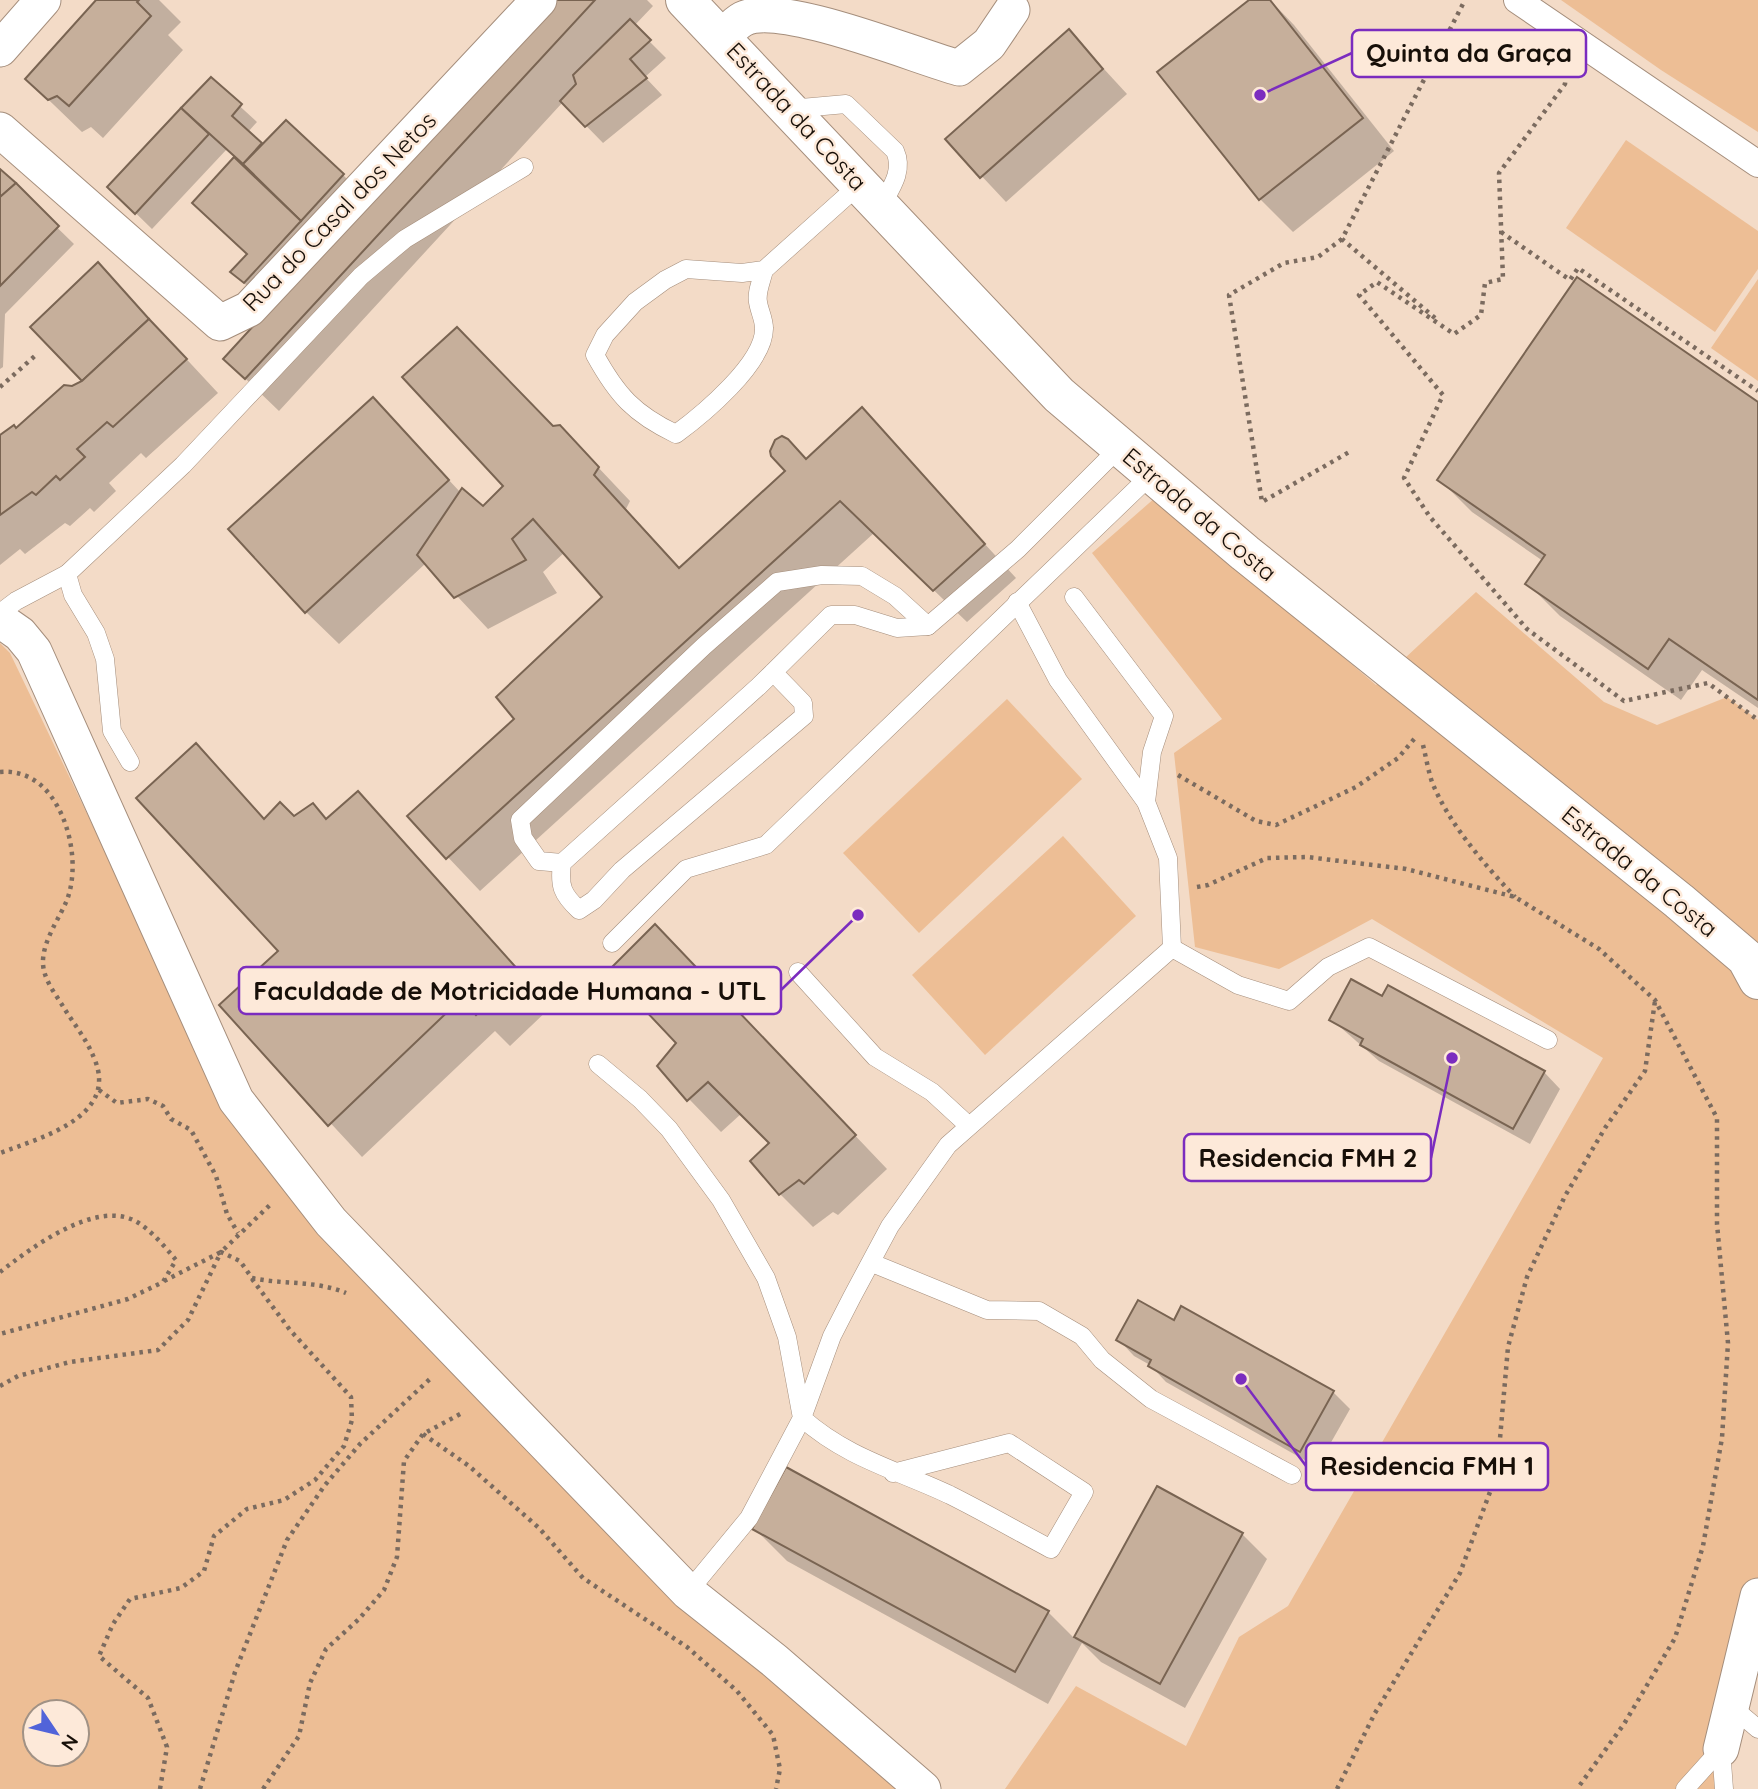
<svg xmlns="http://www.w3.org/2000/svg" width="1758" height="1789" font-family="Quicksand,sans-serif">
<style>
.green{fill:#edbe95;fill-rule:evenodd}
.shadow{fill:#0003}
.building{fill:#c6af9b;stroke:#796452;stroke-width:2}
.lines{fill:none;stroke-linecap:round;stroke-linejoin:round}
.service-casing{stroke:#a58e7c;stroke-width:19}
.pedestrian-casing{stroke:#a58e7c;stroke-width:28}
.minor-casing{stroke:#a58e7c;stroke-width:37}
.tertiary-casing{stroke:#a58e7c;stroke-width:40}
.path{stroke:#7b6b5f;stroke-width:4.5;stroke-dasharray:3.5 5;stroke-linecap:butt}
.service{stroke:#fff;stroke-width:18}
.pedestrian{stroke:#fff;stroke-width:26}
.minor{stroke:#fff;stroke-width:35}
.tertiary{stroke:#fff;stroke-width:38}
.labels{text-anchor:middle;dominant-baseline:central;stroke-width:5;stroke-linejoin:round;paint-order:stroke}
.street-label{font-size:24px;fill:#170f08;stroke:#fde9d9}
.leader{fill:none;stroke:#7b2cbf;stroke-width:2.5}
.callout-dot{fill:#7b2cbf;stroke:#fde9d9;stroke-width:2.5}
.callout{fill:#fde9d9;stroke:#7b2cbf;stroke-width:2.5}
.callout-label{font-size:26px;text-anchor:middle;font-weight:bold;fill:#170f08}
</style>
<rect width="100%" height="100%" fill="#f3dbc7"/>
<g class="green">
<path d="M1561,0h197v132l-97,-62z"/>
<path d="M1626,140l132,91v38l-43,63 -149,-104z"/>
<path d="M1758,279v102l-47,-33z"/>
<path d="M1156,497l220,188 100,-93 128,110 53,23 70,-28 31,23v876l-34,193h-719l71,-103 110,60 53,-109 49,-31 315,-548 -231,-139 -93,50 -84,-22 -21,-194 48,-34 -130,-166z"/>
<path d="M0,643l10,10 103,215 207,368 593,553h-913zM35,1712h42v42h-42z"/>
<path d="M1007,699l75,80 -163,154 -76,-80z"/>
<path d="M1063,836l73,80 -151,139 -73,-80z"/>
</g>
<g class="shadow">
<path d="M99,0h60l22,22 -13,13 15,15 -80,88 -12,-11 -9,5 -55,-53z"/>
<path d="M555,0h92l6,6 -19,20 32,32 -21,19 17,18 -59,48 -40,-41 -284,309 -54,-52 104,-113 -80,42 -16,-16 16,-18 -54,-51 41,-46 -9,-8 -75,80 -43,-42 102,-107 46,42 -9,10 15,14 80,29 27,27z"/>
<path d="M1251,0h19l24,25 100,126 -101,81 -33,-33 -100,-126z"/>
<path d="M1069,31l58,63 -121,108 -59,-63z"/>
<path d="M0,172l74,72 -69,70 -2,53 -3,2z"/>
<path d="M98,264l120,129 -72,65 -5,-5 -32,30 7,8 -22,21 -4,-4 -20,18 -5,-3 -40,31 -5,-5 -20,16v-128l16,-7 69,-49z"/>
<path d="M373,399l88,94 23,15 69,-80 7,-1 70,74 -4,8 55,60 181,-159 154,168 -49,44 -93,-89 -394,358 -71,-75 107,-97 89,-122 -40,-45 -22,20 14,21 -69,36 -62,-66 -87,81 -33,-32z"/>
<path d="M1758,404v304l-56,-38 -21,30 -121,-84 -33,-33 16,-22 -71,-49 -32,-32z"/>
<path d="M196,746l70,74 28,-2 19,-12 14,14 31,-26 194,212 -42,40 -15,-15 -133,126 -141,-152 60,-54z"/>
<path d="M687,959l200,210 -49,46 -5,-3 -20,15 -33,-33 -9,-51 -30,-29 -20,18 -32,-33 -10,-56z"/>
<path d="M1383,998l161,74 16,17 -30,55 -151,-83 -48,-42z"/>
<path d="M1182,1308l151,84 17,17 -33,58 -151,-85 -16,-17 -16,-9 -16,-17 56,-17z"/>
<path d="M1158,1488l84,46 25,25 -82,149 -84,-46 -19,-19 -34,61 -261,-143 -32,-32 293,83 27,27z"/>
</g>
<g class="building">
<path d="M96,0h43l-2,2 14,14 -82,90 -12,-10 -9,4 -23,-21z"/>
<path d="M552,0h43l-350,379 -22,-20z"/>
<path d="M1249,0h21l93,118 -104,82 -102,-128z"/>
<path d="M630,19l21,21 -21,19 17,19 -62,49 -25,-26 16,-17 -3,-9z"/>
<path d="M1069,29l34,40 -123,109 -35,-39z"/>
<path d="M211,77l31,27 -10,12 30,27 -19,21 -62,-56z"/>
<path d="M181,108l28,26 -74,80 -28,-27z"/>
<path d="M286,120l58,54 -43,47 -58,-57z"/>
<path d="M234,157l67,64 -57,62 -14,-11 17,-18 -55,-51z"/>
<path d="M0,169l16,14 -16,14z"/>
<path d="M16,183l43,43 -59,60v-89z"/>
<path d="M98,262l51,57 -67,62 -52,-54z"/>
<path d="M1577,277l181,125v298l-89,-61 -21,30 -123,-85 20,-29 -108,-75z"/>
<path d="M149,319l38,40 -74,68 -6,-5 -30,27 8,8 -25,23 -4,-4 -20,19 -4,-3 -32,23v-80l14,-10 2,3 48,-43 8,1 10,-5z"/>
<path d="M457,327l96,99 7,-1 39,42 -5,8 85,93 106,-97 -14,-15 -1,-5 5,-11 7,-4 6,3 18,20 56,-52 123,137 -52,47 -93,-90 -394,358 -39,-43 107,-97 -18,-22 106,-100 -69,-78 -21,20 14,21 -72,38 -37,-43 45,-67 21,18 20,-20 -101,-109z"/>
<path d="M373,397l76,83 -144,133 -77,-84z"/>
<path d="M196,743l68,76 16,-17 14,14 19,-13 13,16 32,-28 162,181 -44,43 -15,-16 -133,127 -109,-121 59,-54 -142,-153z"/>
<path d="M655,924l201,211 -52,49 -5,-4 -20,15 -29,-34 19,-18 -61,-61 -21,19 -30,-35 19,-23 -68,-72z"/>
<path d="M1351,979l31,17 6,-11 157,86 -32,58 -153,-84 3,-6 -34,-19z"/>
<path d="M1138,1300l36,20 7,-14 153,85 -34,61 -152,-86 3,-6 -35,-20z"/>
<path d="M786,1467l263,144 -34,61 -263,-143z"/>
<path d="M1157,1486l86,47 -83,151 -86,-47z"/>
</g>
<g class="lines">
<defs>
<g id="service">
<path d="M790,109l56,-5 49,47c9,20 -4,37 -14,55"/>
<path d="M764,270c-2,10 -8,22 -6,32 1,8 6,17 6,26 1,35 -62,87 -88,106 -42,-20 -59,-39 -81,-79l10,-20 30,-33 30,-22 21,-11 56,4 22,-3 96,-86"/>
<path d="M1074,597l90,119 -12,36 -6,50"/>
<path d="M1017,602l41,78 88,122 22,56 4,90"/>
<path d="M0,613l16,-12 51,-27"/>
<path d="M773,672l30,31 1,13 -182,154 -28,30 -15,10c-17,-16 -20,-24 -17,-47l197,-177 72,-71h24l42,13 31,-2 90,-77 102,-102"/>
<path d="M130,762l-18,-31 -7,-72 -9,-26 -23,-38 -6,-21 116,-109 178,-189 44,-37 119,-72"/>
<path d="M562,863l-23,-2 -16,-23 -3,-18 184,-174 73,-64 45,-7 40,1 33,20 33,30"/>
<path d="M612,943l74,-74 80,-24 386,-371"/>
<path d="M798,972l77,85 57,35 37,34"/>
<path d="M598,1064l42,35 29,30 52,71 45,78 21,59 15,81 -53,100 -61,74"/>
<path d="M872,1263l115,47 52,1 43,25 20,24 49,39 141,76"/>
<path d="M893,1473l116,-30 75,49 -33,57c-34,-18 -67,-37 -101,-54 -53,-25 -103,-37 -148,-77l30,-82 20,-39 38,-71 58,-81 224,-197 66,37 51,16 39,-34 41,-20 179,93"/>
<path d="M1732,1707l26,22"/>
<path d="M1721,1749l3,40"/>
<path d="M1685,1789l36,-40"/>
</g>
<path id="pedestrian" d="M1517,0l241,164"/>
<g id="minor">
<path d="M723,37c6,-6 12,-14 20,-18 38,-19 172,37 216,49l30,-24 23,-34"/>
<path d="M0,49l43,-49"/>
<path d="M0,130l220,193 29,-14 290,-309"/>
<path d="M0,620l20,14 14,17 202,449 95,122 357,370 87,69 148,128"/>
<path d="M1721,1749l37,-153"/>
</g>
<path id="tertiary" d="M685,0l374,395 186,158 434,348 67,57 12,22"/>
</defs>
<use href="#service" class="service-casing"/>
<use href="#pedestrian" class="pedestrian-casing"/>
<use href="#minor" class="minor-casing"/>
<use href="#tertiary" class="tertiary-casing"/>
<g class="path">
<path d="M1566,74l-1,10 -66,89 4,106 -18,4 -4,32 -27,19 -77,-52 -18,13 84,100 -39,83 26,39 97,112 97,72 84,-18 50,37"/>
<path d="M1501,232l69,48 8,-12 180,123"/>
<path d="M1342,239l-24,18 -34,6 -55,32 33,207 89,-51"/>
<path d="M1435,318l-93,-79 123,-239"/>
<path d="M0,387l36,-32"/>
<path d="M1423,745c3,12 5,25 9,37 17,42 52,82 83,115"/>
<path d="M0,772c20,-2 38,7 50,23 21,27 29,73 17,105 -8,19 -23,39 -24,60 -1,18 12,33 21,48 10,16 23,32 30,50 26,59 -54,80 -94,95"/>
<path d="M1178,775l78,46 20,4 80,-38 42,-29 17,-20"/>
<path d="M1197,887l11,-2 59,-27 40,-1 99,12 109,28 84,52 56,51 62,118v106l11,119 -6,95 -19,108 -28,92 -51,86 -47,65"/>
<path d="M99,1090l18,13 31,-4 15,7 8,13 20,11 25,46 11,38 11,19"/>
<path d="M0,1272c31,-24 97,-74 137,-50 15,9 28,25 39,38l-13,22 -35,17 -128,35"/>
<path d="M164,1281l57,-29 51,-49"/>
<path d="M0,1386l18,-10 52,-14 88,-12 30,-30 33,-68 19,9 12,17c32,7 63,2 94,15"/>
<path d="M423,1434l46,32 70,62 44,50 104,69 50,44 36,44 7,34 -4,20"/>
<path d="M160,1789l7,-42 -19,-49 -49,-42 14,-32 17,-25 51,-11 23,-17 10,-35 33,-27 37,-9 31,-20 29,-34 8,-26 -1,-23 -61,-67 -38,-51"/>
<path d="M200,1789l35,-117 52,-132 38,-55 35,-41 71,-66"/>
<path d="M263,1789l36,-53 11,-53 16,-34 33,-30 25,-29 13,-33 7,-96 19,-27 41,-22"/>
<path d="M1337,1789l38,-76 85,-140 37,-100 11,-126 19,-70 38,-81 40,-68 40,-57 10,-70"/>
</g>
<use href="#service" class="service"/>
<use href="#pedestrian" class="pedestrian"/>
<use href="#minor" class="minor"/>
<use href="#tertiary" class="tertiary"/>
</g>
<g class="labels">
<g class="street-label">
<text transform="translate(797 116) rotate(47)">Estrada da Costa</text>
<text transform="translate(339 211) rotate(-46)">Rua do Casal dos Netos</text>
<text transform="translate(1200 514) rotate(40)">Estrada da Costa</text>
<text transform="translate(1640 871) rotate(39)">Estrada da Costa</text>
</g>
</g>
<path class="leader" d="M1260 95L1352 53M858 915L781 990M1452 1058L1431 1158M1241 1379L1306 1466"/>
<g class="callout-dot">
<circle cx="1260" cy="95" r="7"/>
<circle cx="858" cy="915" r="7"/>
<circle cx="1452" cy="1058" r="7"/>
<circle cx="1241" cy="1379" r="7"/>
</g>
<g class="callout">
<rect x="1352" y="30" width="234" height="47" rx="7"/>
<rect x="239" y="967" width="542" height="47" rx="7"/>
<rect x="1184" y="1134" width="247" height="47" rx="7"/>
<rect x="1306" y="1443" width="242" height="47" rx="7"/>
</g>
<g class="callout-label">
<text x="1469" y="62">Quinta da Graça</text>
<text x="510" y="1000">Faculdade de Motricidade Humana - UTL</text>
<text x="1308" y="1167">Residencia FMH 2</text>
<text x="1427" y="1475">Residencia FMH 1</text>
</g>
<g transform="translate(56 1733) rotate(125)"><circle r="33" fill="#fde9d9" stroke="#a19285" stroke-width="2"/>
<path d="M0-5L12 26L0 18L-12 26Z" fill="#5163d9"/>
<text y="-10" font-size="19" font-weight="bold" text-anchor="middle" fill="#170f08">N</text>
</g>
</svg>
